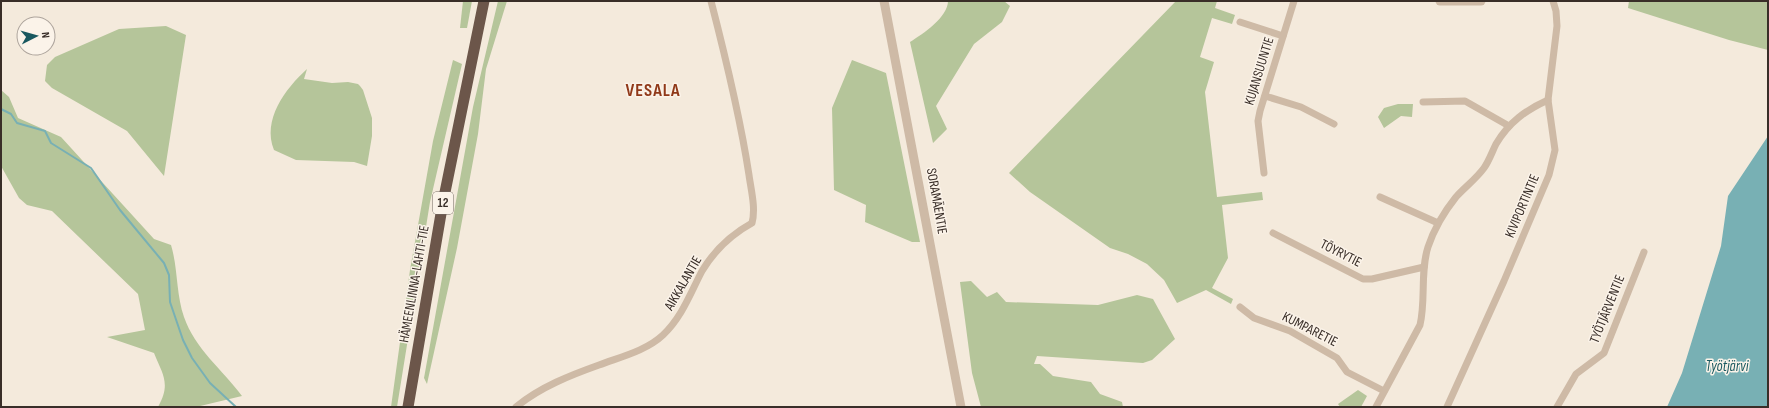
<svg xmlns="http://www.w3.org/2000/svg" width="1769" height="408" font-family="'Sofia Sans Condensed',sans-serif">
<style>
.green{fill:#b5c59a}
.water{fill:#78b0b4}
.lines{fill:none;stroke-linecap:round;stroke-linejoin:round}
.stream{stroke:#78b0b4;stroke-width:2}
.minor{stroke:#cebaa6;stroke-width:7}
.tertiary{stroke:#cebaa6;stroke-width:9}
.trunk{stroke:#6c564a;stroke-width:11}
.labels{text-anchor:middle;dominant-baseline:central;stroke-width:3;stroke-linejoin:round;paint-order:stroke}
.shield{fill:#fbf3e9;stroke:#736962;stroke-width:1}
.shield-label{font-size:13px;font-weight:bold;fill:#392e28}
.street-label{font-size:14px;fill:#392e28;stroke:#fbf3e9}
.water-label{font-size:15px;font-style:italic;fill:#19585f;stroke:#fbf3e9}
.district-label{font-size:18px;font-weight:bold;letter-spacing:1px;fill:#903919;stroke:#fbf3e9}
</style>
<rect width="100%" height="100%" fill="#f4eadc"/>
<g class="green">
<path d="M463,1h9l-5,27h-7z"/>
<path d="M498,1h9l-21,68 -8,65 -21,114 -30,136 -3,-6 49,-271z"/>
<path d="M948,1h56l6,5 -8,16 -28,22 -38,62 11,23 -14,14 -23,-101c13,-8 38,-25 38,-41z"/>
<path d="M1176,1h41l-2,7 20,7 -3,9 -20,-6 -12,39 14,5 -9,30 12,105 45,-5 1,8 -41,5 6,53 -16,30 21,11 -2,5 -25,-14 -29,13 -13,-23 -17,-16 -19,-10 -18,-6 -80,-56 -21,-19z"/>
<path d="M1629,1h139v49l-39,-10 -101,-32z"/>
<path d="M166,26l20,9 -22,141 -37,-45 -75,-43 -7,-7 2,-16 8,-8 64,-28z"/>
<path d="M453,60l9,4 -32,138 -33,205h-6l19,-137 23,-129z"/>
<path d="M852,60l34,13 34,169h-8l-47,-20 1,-17 -32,-15 -2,-82z"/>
<path d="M307,69l-3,10 28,4 16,-1 10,2 2,2 3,4 9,28v18l-5,30 -13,-4 -58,-2 -22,-10c-12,-30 11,-61 33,-81z"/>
<path d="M1,90l8,7 9,21 43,19 93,102 17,6c7,23 5,49 13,72 11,32 38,52 58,79l-46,11h-38c13,-23 5,-32 -4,-54l-47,-16 38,-7 -7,-36 -86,-83 -25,-6 -8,-7 -18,-32z"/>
<path d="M1398,104h15l-1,13 -11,-1 -17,12 -6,-11 6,-9z"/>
<path d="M971,281l16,16 10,-5 9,10 92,3 39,-10 16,4 22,40 -23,21 -9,3 -106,-7 -3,8h6l13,12 38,6 9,12 22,8 1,5h-142l-9,-34 -12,-91z"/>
<path d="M1358,390l9,6 -6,11h-21l-2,-3z"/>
</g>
<path class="water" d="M1768,136v271h-101l15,-34 39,-127 7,-50z"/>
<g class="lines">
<path class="stream" d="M1,109l10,5 6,9 28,8 6,12 40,25 29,42 44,53 5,12 1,27 13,38 9,18 18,25 26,24"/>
<g class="minor">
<path d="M1240,22l43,14"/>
<path d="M1265,96l36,11 33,17"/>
<path d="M1423,102l42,-1 44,25"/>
<path d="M1264,173l-6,-52 2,-10 34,-110"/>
<path d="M1380,197l58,26"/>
<path d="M1273,233l90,46h9l52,-12"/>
<path d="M1240,307l14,11 36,13 47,27 10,14 37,19"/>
<path d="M516,407c24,-20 55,-32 83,-42 21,-8 47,-14 64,-30 19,-18 27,-41 39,-64 12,-20 30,-37 50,-48 4,-15 -1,-33 -3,-48 -9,-59 -23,-116 -38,-174"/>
<path d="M1376,407l44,-82c6,-25 0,-53 8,-78 6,-18 16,-35 28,-50 9,-10 20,-18 28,-29 5,-7 8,-16 12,-24 13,-22 30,-34 52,-44"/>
<path d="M1447,407l57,-126 45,-106 6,-25 -7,-50 9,-74 -1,-15 -3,-10"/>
<path d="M1557,407l19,-33 28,-21 40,-101"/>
</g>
<g class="tertiary">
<path d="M884,1l77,406"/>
<path d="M1440,1h41"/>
</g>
<path class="trunk" d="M408,407l35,-205 41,-201"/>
</g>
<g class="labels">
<rect class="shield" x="433" y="192" width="20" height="22" rx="3"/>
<g class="shield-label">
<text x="443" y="203">12</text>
</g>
<g class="street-label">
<text transform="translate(1259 71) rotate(-73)">KUJANSUUNTIE</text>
<text transform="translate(937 201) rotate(80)">SORAMÄENTIE</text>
<text transform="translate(1522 206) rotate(-67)">KIVIPORTINTIE</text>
<text transform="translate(1341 253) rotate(27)">TÖYRYTIE</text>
<text transform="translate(683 283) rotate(-60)">AIKKALANTIE</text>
<text transform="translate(414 284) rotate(-80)">HÄMEENLINNA-LAHTI-TIE</text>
<text transform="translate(1607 309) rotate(-68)">TYÖTJÄRVENTIE</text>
<text transform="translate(1310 329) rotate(27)">KUMPARETIE</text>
</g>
<g class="water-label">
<text x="1727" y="366">Työtjärvi</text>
</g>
<g class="district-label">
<text x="653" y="90">VESALA</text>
</g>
</g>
<rect width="1769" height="408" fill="none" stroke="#392e28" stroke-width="4"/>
<g transform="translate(36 36) rotate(84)"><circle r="19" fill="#fbf3e9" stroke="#ada49c"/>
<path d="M0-3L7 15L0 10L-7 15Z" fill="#19585f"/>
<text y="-6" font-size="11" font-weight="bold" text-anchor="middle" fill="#392e28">N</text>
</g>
</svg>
